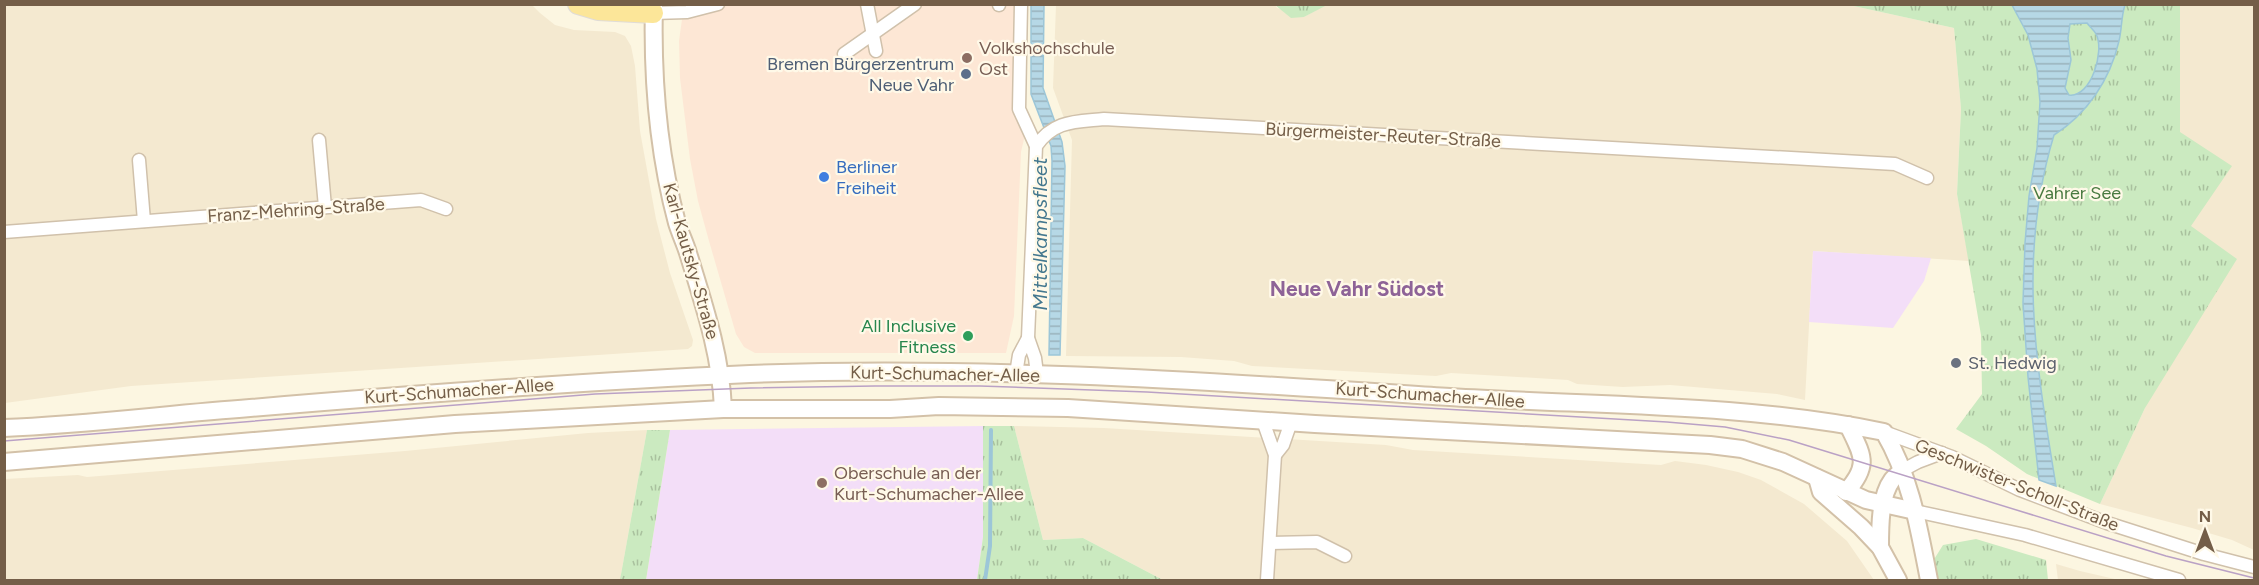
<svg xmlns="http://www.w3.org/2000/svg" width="2259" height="585" font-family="Figtree,sans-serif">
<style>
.residential{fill:#f4e9d0}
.commercial{fill:#fde7d5}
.education{fill:#f3def8}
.park{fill:url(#park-tufts)}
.water{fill:url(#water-rules);stroke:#9cc6d8;stroke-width:1.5;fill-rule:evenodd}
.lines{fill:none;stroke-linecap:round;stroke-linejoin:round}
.stream{stroke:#9cc6d8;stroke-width:4}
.street-casing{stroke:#d0c1ab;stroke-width:15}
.secondary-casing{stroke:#d3c1a8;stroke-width:20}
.primary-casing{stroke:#e0dcd7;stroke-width:22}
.street{stroke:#fff;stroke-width:12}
.secondary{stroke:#fff;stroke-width:16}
.primary{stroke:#fce699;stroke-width:20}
.tram{stroke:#baa1c5;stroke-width:1.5}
.education-dot{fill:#8d6e63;stroke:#fff9e8;stroke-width:2}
.service-dot{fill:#5c6f8a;stroke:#fff9e8;stroke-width:2}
.shop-dot{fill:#3f7fe0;stroke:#fff9e8;stroke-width:2}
.leisure-dot{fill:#2e9e5b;stroke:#fff9e8;stroke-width:2}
.worship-dot{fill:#6b7280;stroke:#fff9e8;stroke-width:2}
.labels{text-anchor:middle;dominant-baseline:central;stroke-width:4.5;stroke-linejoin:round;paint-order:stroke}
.education-label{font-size:18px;fill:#785e54;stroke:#fff9e8;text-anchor:start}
.service-label{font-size:18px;fill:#4e5e75;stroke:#fff9e8;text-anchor:end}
.street-label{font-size:18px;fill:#745e48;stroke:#fff9e8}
.shop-label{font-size:18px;fill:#366cbe;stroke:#fff9e8;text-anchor:start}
.park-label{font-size:18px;fill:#497a40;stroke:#fff9e8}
.leisure-label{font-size:18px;fill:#27864d;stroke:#fff9e8;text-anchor:end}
.worship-label{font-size:18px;fill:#5b616d;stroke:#fff9e8;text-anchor:start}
.water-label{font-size:20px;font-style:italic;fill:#44788f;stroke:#fff9e8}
.quarter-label{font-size:21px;font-weight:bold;fill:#8e6397;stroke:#fff9e8}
</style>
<defs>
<pattern id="park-tufts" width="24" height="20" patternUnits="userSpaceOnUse" patternTransform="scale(1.5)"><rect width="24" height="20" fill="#cbeac0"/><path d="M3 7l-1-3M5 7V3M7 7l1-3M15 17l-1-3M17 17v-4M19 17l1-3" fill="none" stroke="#a9c19e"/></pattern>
<pattern id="water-rules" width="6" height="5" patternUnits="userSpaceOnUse" patternTransform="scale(1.5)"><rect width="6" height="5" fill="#b6d8e6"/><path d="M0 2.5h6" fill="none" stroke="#99b2bc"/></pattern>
</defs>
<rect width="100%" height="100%" fill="#fcf6e1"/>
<g class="residential">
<path d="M1327,4l522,1 105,23 7,81 -4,85 12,67 -156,-10 -8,149 -28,-6 -107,-9 -47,2 -46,-3 -9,-4 -117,-7 -15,3 -184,-10 -18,-5 -53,-4 -115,-1 6,-216 -19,-52 3,-83h219l2,3 27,9z"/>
<path d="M4,5h528l8,8 15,12 19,5 41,2 10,4 6,10 4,20 5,65 16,88 14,54 23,67 -1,6 -4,3 -557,37 -126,17z"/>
<path d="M2180,5h74v545l-22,-10 -40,-12 -92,-24 45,-96 46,-182 -11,-94z"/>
<path d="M1014,426l90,2 282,17 27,5 248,15 14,-4 31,4 32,7 23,8 43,24 43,37 27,39h-711l-80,-42 -40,2z"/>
<path d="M647,430l-27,150h-615v-101l73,-4 9,2 318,-26 183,-18z"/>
<path d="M2056,564l24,7 39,9h-61z"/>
</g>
<path class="commercial" d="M684,5h344l-3,105 8,16 -9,13 -3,13 -7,164 -8,37h-251l-11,-6 -8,-13 -27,-93 -11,-40 -8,-42 -10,-81 -1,-37z"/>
<g class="education">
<path d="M1813,251l118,7 -7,23 -31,47 -84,-6z"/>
<path d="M983,426v111l-6,43h-331l24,-150z"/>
</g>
<g class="park">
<path d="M1275,5h52l-23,12 -13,1z"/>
<path d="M1849,5h331v127l52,34 -41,60 46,33 -92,149 -45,96 -73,-30 -41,-28 -30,-17 26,-35 -1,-59 -24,-141 4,-85 -7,-81z"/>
<path d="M983,426h31l29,114 40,-2 80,42h-186l6,-43z"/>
<path d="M647,430h23l-24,150h-26z"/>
<path d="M1976,539l70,21 2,20h-111l-4,-19 10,-16z"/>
</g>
<g class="water">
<path d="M1031,5h13l-1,83 19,54 3,24 -5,189h-11l3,-194 -1,-15 -20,-52z"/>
<path d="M2012,5h113c-4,12 -3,24 -6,36 -9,39 -32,73 -65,94 -37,122 -18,229 2,351l-17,-6 -11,-103 -5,-74 2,-60 4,-47 8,-48 3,-46 -3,-33 -9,-34zM2087,23c3,4 7,7 9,11 9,17 -5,64 -27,61l-4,-7 6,-28 -3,-22 2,-14z"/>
</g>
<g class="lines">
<path class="stream" d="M985,580l5,-34 1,-116"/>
<defs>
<g id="street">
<path d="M867,4l9,47"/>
<path d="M999,4v1"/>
<path d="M1021,4l-2,105 17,37"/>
<path d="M653,13l34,-1 31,-8"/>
<path d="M844,54l71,-50"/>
<path d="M319,140l6,67"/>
<path d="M139,160l5,61"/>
<path d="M4,232l417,-32 25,9"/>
<path d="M1016,374l3,-19 9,-17"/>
<path d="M1037,374l-2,-16 -7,-20 8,-192c18,-26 39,-24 68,-27l791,45 32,14"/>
<path d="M1263,421l12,34 -8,125"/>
<path d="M1884,432l68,25 68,33 87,33 97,31 50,13"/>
<path d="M1275,455l8,-10 8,-23"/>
<path d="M1903,470l15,-8 24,-9"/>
<path d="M1915,511l110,24 154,45"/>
<path d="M1270,543l47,-1 28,14"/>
</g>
<g id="secondary">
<path d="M654,4c-2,73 4,148 23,219 3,10 8,20 11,30 16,52 33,102 35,156"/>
<path d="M4,428c82,-3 164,-14 246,-20 167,-14 333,-27 500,-34 234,-9 468,8 700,23 143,9 294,6 434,35 27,46 35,97 45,148"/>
<path d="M4,462l451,-38 268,-15h167l49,-3 129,2 247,16 395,21 32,4 41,13 83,38 49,11"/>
<path d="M1817,478l4,14 40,35 19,20 18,33"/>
<path d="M1846,492c25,-28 16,-37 2,-67"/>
<path d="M1880,547c0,-20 0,-51 12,-67 3,-4 8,-7 11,-10"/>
</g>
<path id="primary" d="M578,4l20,6 55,3"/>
</defs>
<use href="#street" class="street-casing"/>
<use href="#secondary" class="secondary-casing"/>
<use href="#primary" class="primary-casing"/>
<use href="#street" class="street"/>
<use href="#secondary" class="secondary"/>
<use href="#primary" class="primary"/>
<path class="tram" d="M4,441l591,-47 156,-6 124,-2h105l167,6 520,30 58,5 64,13 377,116 88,22"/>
</g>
<g class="education-dot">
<circle cx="967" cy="58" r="6"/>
<circle cx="822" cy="483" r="6"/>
</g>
<circle class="service-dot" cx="966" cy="74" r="6"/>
<circle class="shop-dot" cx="824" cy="177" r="6"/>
<circle class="leisure-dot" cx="968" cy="336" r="6"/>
<circle class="worship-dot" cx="1956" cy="363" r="6"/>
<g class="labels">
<g class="education-label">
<text x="979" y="48">Volkshochschule<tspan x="979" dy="21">Ost</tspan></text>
<text x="834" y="473">Oberschule an der<tspan x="834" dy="21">Kurt-Schumacher-Allee</tspan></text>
</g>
<g class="service-label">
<text x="954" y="64">Bremen Bürgerzentrum<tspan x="954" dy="21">Neue Vahr</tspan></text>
</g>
<g class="street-label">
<text transform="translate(1383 135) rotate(3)">Bürgermeister-Reuter-Straße</text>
<text transform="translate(296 210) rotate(-4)">Franz-Mehring-Straße</text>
<text transform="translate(691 261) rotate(74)">Karl-Kautsky-Straße</text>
<text transform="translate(945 374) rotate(1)">Kurt-Schumacher-Allee</text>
<text transform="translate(459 391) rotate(-4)">Kurt-Schumacher-Allee</text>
<text transform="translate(1430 395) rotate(4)">Kurt-Schumacher-Allee</text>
<text transform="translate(2017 485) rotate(22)">Geschwister-Scholl-Straße</text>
</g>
<g class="shop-label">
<text x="836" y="167">Berliner<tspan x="836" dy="21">Freiheit</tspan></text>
</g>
<g class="park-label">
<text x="2077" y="193">Vahrer See</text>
</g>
<g class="leisure-label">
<text x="956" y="326">All Inclusive<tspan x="956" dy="21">Fitness</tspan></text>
</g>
<g class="worship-label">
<text x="1968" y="363">St. Hedwig</text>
</g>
<g class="water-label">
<text transform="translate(1040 234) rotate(-90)">Mittelkampsfleet</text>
</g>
<g class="quarter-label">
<text x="1357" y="288">Neue Vahr Südost</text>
</g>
</g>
<rect width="2259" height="585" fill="none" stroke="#745e48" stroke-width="12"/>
<g transform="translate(2205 531)" stroke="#fff9e8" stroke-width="4.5" paint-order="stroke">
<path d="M0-4.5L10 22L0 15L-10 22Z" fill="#745e48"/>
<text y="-9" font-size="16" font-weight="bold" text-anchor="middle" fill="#745e48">N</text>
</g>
</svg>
